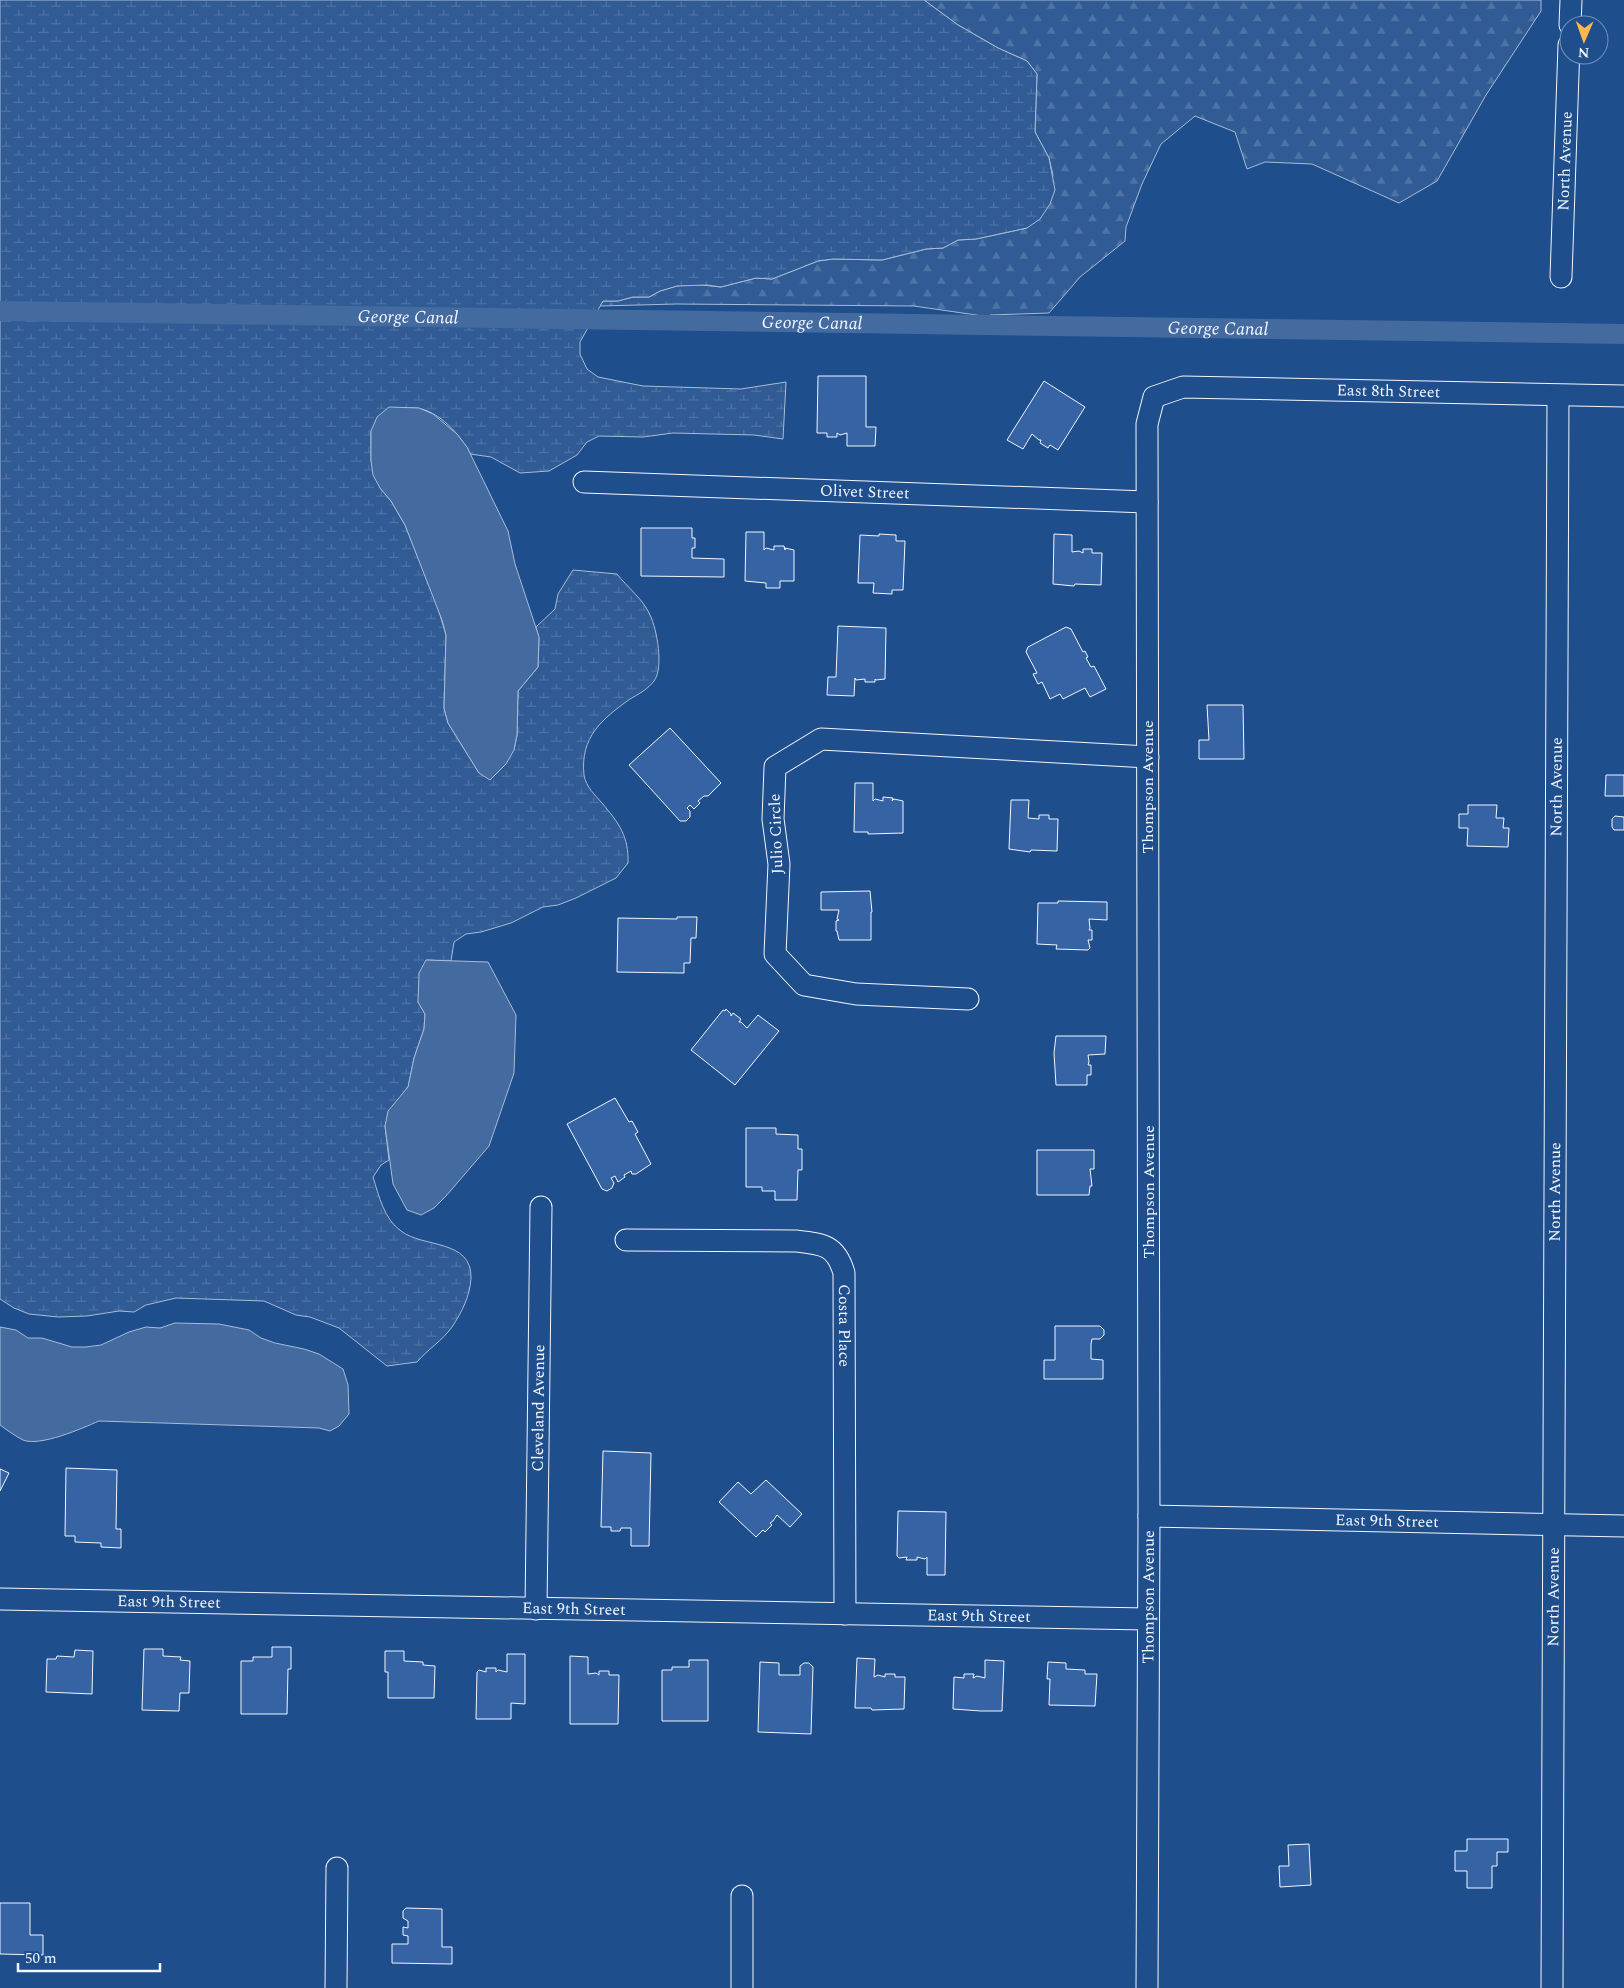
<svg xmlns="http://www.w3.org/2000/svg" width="1624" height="1988" font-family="Spectral,serif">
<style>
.forest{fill:url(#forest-firs);stroke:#a8bbd7}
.wetland{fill:url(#wetland-marsh);stroke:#a8bbd7}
.water{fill:#446ba0;stroke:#a8bbd7}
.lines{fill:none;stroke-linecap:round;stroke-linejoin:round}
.canal{stroke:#446ba0;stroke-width:20}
.building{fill:#3563a3;stroke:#f2f6ff}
.minor-casing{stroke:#f2f6ff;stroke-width:23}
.minor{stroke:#1f4e8c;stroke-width:21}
.labels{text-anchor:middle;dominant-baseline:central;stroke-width:4;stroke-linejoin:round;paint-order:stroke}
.street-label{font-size:16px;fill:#f2f6ff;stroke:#1f4e8c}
.water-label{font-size:18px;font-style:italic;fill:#f2f6ff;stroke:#1f4e8c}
</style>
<defs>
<pattern id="forest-firs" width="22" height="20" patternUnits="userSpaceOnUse" patternTransform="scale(1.25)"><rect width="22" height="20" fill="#305b95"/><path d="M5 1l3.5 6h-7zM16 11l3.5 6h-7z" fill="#4e73a5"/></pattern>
<pattern id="wetland-marsh" width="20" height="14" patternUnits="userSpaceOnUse" patternTransform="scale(1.25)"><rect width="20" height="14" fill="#305b95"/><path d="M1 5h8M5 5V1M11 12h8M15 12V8" fill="none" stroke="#4e73a5"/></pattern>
</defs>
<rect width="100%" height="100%" fill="#1f4e8c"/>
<path class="forest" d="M924,0h617v11l-55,84 -49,86 -38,22 -87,-39 -47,-2 -18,7 -12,-37 -40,-16 -34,28 -19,40 -16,43 -1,14 -45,36 -31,36 -59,2v2l-76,-11 -238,-2 -76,2 3,-5h15l15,-4h16l11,-6 17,-5 15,-2 29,3 35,-9 16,1 46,-18 15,-2 49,1 44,-11 17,-1 15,-8 18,-1 51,-11 26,-53 -4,-17 -14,-26 2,-58 -10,-13 -29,-13 -40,-23z"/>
<path class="wetland" d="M0,0h924l34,25 40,23 29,13 10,13 -2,58 14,26 6,32 -5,14 -10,15 -13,9 -51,11 -18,1 -15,8 -17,1 -44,11 -49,-1 -15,2 -46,18 -16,-1 -35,9 -14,-2 -30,1 -17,5 -11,6h-16l-15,4h-15l-23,41v12l7,15 11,8 45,9 98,3 45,-7 -3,57 -29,-4 -81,-2 -30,4 -44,-1 -12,6 -10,13 -28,16 -29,2 -29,-16 -21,-3c-9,-19 -31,-43 -53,-46 -9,-1 -18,0 -28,0l-18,23v30l9,27 11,13 14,24 32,80 9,30 -2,73 4,15 31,50 35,-23 3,-15 1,-44 20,-24 1,-29 -3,-11 19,-18 3,-15 15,-24 44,4c10,13 27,26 33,41 7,14 14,53 4,66 -6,8 -15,13 -24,18 -28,20 -50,38 -46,76 2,12 11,20 18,28 17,20 27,34 26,60l-12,15 -40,20 -18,7 -15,2 -32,16 -30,9 -15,2 -12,8 -3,19 -24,-1 -9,42 7,12 -1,15 -10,29 -6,30 -23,38 4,34 -8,5 -8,12c6,19 11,42 28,54 22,17 71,8 70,47 -1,18 -9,34 -19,49 -10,14 -24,22 -35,35l-30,4 -48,-38 -29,-11 -14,-2 -32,-14 -88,-3 -30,7 -12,7 -15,-1 -32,5 -29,1 -29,-3 -15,-6 -14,-9z"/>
<g class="water">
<path d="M389,407l30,1 14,6 24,20 10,13 41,84 7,33 24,73 -1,30 -20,24 -1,44 -3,15 -8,14 -16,16 -11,-7 -31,-50 -4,-15 2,-73 -4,-15 -37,-95 -14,-24 -11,-13 -7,-13 -2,-14v-30l6,-14z"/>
<path d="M426,960l62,2 28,53 -2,58 -25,73 -43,50 -12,12 -13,7 -14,-5 -14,-26 -8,-58 3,-15 20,-24 6,-29 10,-29 1,-15 -7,-12 1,-29z"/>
<path d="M175,1323l44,1 30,6 12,8 14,5 29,6 15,5 24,15 5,16 1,29 -10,12 -9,5 -11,-3 -220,-7c-16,7 -59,26 -76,19 -8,-4 -16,-10 -23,-15v-98l16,3 12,8h14l30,9h14l15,-2 28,-13 17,-5 14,1z"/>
</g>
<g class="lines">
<path class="canal" id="s1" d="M0,311l1624,23"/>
</g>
<g class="building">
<path d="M818,376h48v51h10l-1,19h-28v-13l-7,2 -3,-2v4h-10v-4h-10z"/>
<path d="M1044,381l41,26 -27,43 -8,-5 -2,3 -8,-5 1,-3h-2l-7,-6 -9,15 -16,-9z"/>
<path d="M641,528h51v10h3v10h-3v10l32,1v18l-83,-1z"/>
<path d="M746,532h18v18l2,-2 8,2v-4h10l1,4v-2l9,2v31h-14v7h-14v-5l-21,-2z"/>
<path d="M879,534l17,1v6h9l-2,49h-11v4l-19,-1 1,-10h-16l2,-48 19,1z"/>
<path d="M1054,534l18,1v17l7,-1 4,2v-4h9v4h10l-1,32 -26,-1 -1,2 -21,-2z"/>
<path d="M838,626l48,2 -1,51 -9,1 -1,-1v3h-10v-3l-9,1 -1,-2 -1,18 -27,-1 1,-18h8z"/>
<path d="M1066,627l5,2 12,23 2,-1 3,6 -2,1 5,9 3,-1 12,23 -16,8 -5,-9 -22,11 -3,-5 -10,5 -8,-17 -4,2 -5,-10 4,-1 -11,-21 2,-5z"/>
<path d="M1207,705h36l1,54h-45v-19h10z"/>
<path d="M670,728l51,55 -13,13h-4l-6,5 2,2 -6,6 -4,-4 -3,3 3,3v6l-4,4h-6l-51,-56z"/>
<path d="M1606,775h18v21h-19z"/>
<path d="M855,783h18v18l2,-2 8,2v-4l10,1 -1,3 2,-2 9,2v32l-35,1v-2h-14z"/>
<path d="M1011,800h18l-1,18 11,1v-4h10v4h9l-1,32 -26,-1 -1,2 -21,-3z"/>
<path d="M1468,805h29l-1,13h8l-1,10h6l-1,19 -41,-1 1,-18h-9v-14h9z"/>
<path d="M1615,816l9,1v13h-10l-2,-3v-8z"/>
<path d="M870,891l2,21h-1v28h-32l-2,-9h-1v-10l3,-1 -2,-1 2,-9h-18v-18z"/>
<path d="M1058,901l49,1v18l-18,-1 1,9 -1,2h3v10h-4l2,8 -2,2 -32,-1 1,-4 -20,-1 1,-41h20z"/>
<path d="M677,917h20l-1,21h-5l-1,25h-6v10l-67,-1 1,-54 59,1z"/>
<path d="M726,1009l5,5v2l2,-3 8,6 -2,3h2l6,6 11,-13 21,16 -44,54 -44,-35 32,-40 2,1z"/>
<path d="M1056,1036h50l-1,18 -17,1 1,7 -1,3h3v10h-4v10h-31l-2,-32z"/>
<path d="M615,1098l14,24 3,-1 6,11 -3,2 16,30 -15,10h-4l-1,-3 -7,4 1,2 -7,5 -3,-6 -4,2 3,5 -2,5 -5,3 -5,-2 -35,-65z"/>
<path d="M746,1128h30v6l22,1v14h4v21h-4l-1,30h-22v-9h-13v-4h-16z"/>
<path d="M1037,1150h57v19h-4l2,17h-2l-1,9h-52z"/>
<path d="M1055,1326h45l4,4v5l-4,4h-8l-1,5v15l12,1v19h-59v-19h11z"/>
<path d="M603,1451l48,2 -2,93h-18v-18h-10l-1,3h-9v-4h-10z"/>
<path d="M66,1468l51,2 -1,59h5v19l-20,-1v-4l-26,-1v-6h-10z"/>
<path d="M0,1469l9,4 -9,18z"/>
<path d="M766,1480l36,34 -12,13 -13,-12 -4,6 -3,2 2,2 -7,7 -2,-2 -7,7 -37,-35 19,-20 13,12z"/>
<path d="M898,1511l48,1 -1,63h-18v-18l-2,2 -8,-2v3h-11l1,-3 -8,1 -2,-2z"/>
<path d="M272,1647h19v22h-3l-1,45h-46v-53h12v-4h19z"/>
<path d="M144,1649h19v7l18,1 -1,3 10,1 -1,32h-9l-1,18 -37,-1z"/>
<path d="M75,1650l18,1 -1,43 -46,-2 1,-33h9l1,-3 17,1z"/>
<path d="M385,1651h19v10l19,1v3l12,1 -1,32h-46v-26h-3z"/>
<path d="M507,1654h18v50l-14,-1v16h-35l1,-47 2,-2 7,2v-4h10v4l2,-2 9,2z"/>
<path d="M570,1656l18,1v17l8,-1 3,2v-4h10v4h10l-1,49h-48z"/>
<path d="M857,1658l18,1 -1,18 4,-2 7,2v-3h10v3h10l-1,32 -32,1 -1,-2h-16z"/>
<path d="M689,1660h19v61h-46v-51h10v-3h17z"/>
<path d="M985,1660l19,1 -2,50h-21l-28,-2 1,-32 10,1v-4h10l-1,4 4,-2 8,2z"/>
<path d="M760,1662l19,1v12h21v-9l4,-3h5l4,4 -2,67 -53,-2z"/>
<path d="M1048,1662l18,1v6l19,1v4h12l-2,32 -46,-1 1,-26h-3z"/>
<path d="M1467,1839h41v13h-11v14h-5v22h-25v-17h-12v-20h12z"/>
<path d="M1309,1844l2,41 -31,2 -1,-21h10l-1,-21z"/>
<path d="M0,1903h30v32h13v20l-43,-1z"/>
<path d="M406,1908l36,1v38h10v17l-60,-1v-19h16v-8l-5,-1v-8l5,1v-7l-5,-3v-7z"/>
</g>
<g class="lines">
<defs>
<g id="minor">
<path d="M1570,25l1,-25"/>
<path id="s2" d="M1561,277l8,-232"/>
<path id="s3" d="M584,482l563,20"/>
<path d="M968,999l-112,-5 -52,-9 -29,-31 4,-90 -6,-45 2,-52 46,-28 327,18"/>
<path id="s4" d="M626,1240l170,1c27,3 40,4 48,32l1,341"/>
<path id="s5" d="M1149,1516l475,10"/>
<path id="s6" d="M0,1599l1148,20"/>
<path id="s7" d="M536,1609l5,-402"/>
<path d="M336,1988l1,-120"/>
<path d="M742,1988v-92"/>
<path id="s8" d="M1147,1988l2,-472 -2,-1092 7,-27 29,-10 441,9"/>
<path id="s9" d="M1552,1988l6,-1592"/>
</g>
</defs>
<use href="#minor" class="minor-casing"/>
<use href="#minor" class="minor"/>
</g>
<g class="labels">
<g class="street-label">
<text stroke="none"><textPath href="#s2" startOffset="116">North Avenue</textPath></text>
<text stroke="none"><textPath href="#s8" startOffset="1828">East 8th Street</textPath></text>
<text stroke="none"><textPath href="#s3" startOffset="281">Olivet Street</textPath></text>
<text transform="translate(1148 787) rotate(-90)">Thompson Avenue</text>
<text stroke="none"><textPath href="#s9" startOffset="1201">North Avenue</textPath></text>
<text transform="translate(776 834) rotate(-92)">Julio Circle</text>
<text transform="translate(1149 1192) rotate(-90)">Thompson Avenue</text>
<text stroke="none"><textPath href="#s9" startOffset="796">North Avenue</textPath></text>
<text stroke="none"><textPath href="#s4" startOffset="286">Costa Place</textPath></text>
<text stroke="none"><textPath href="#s7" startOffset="201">Cleveland Avenue</textPath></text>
<text stroke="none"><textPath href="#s5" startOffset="238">East 9th Street</textPath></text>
<text stroke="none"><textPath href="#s8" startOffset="391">Thompson Avenue</textPath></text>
<text stroke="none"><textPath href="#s9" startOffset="391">North Avenue</textPath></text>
<text stroke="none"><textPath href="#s6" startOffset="169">East 9th Street</textPath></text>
<text stroke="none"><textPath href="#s6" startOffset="574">East 9th Street</textPath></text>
<text stroke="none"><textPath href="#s6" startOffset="979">East 9th Street</textPath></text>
</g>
<g class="water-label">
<text stroke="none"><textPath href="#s1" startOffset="408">George Canal</textPath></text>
<text stroke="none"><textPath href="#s1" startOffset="812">George Canal</textPath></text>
<text stroke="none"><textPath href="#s1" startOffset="1218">George Canal</textPath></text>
</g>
</g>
<g transform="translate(1584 40) rotate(182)"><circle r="24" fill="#1f4e8c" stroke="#7391ba"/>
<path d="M0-4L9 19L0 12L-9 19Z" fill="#ffb74d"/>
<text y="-8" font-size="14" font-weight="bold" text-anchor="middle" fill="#f2f6ff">N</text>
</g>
<path d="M18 1963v8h142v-8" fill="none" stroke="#f2f6ff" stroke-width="2.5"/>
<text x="25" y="1963" font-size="15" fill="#f2f6ff" stroke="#1f4e8c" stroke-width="4" paint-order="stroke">50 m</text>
</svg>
